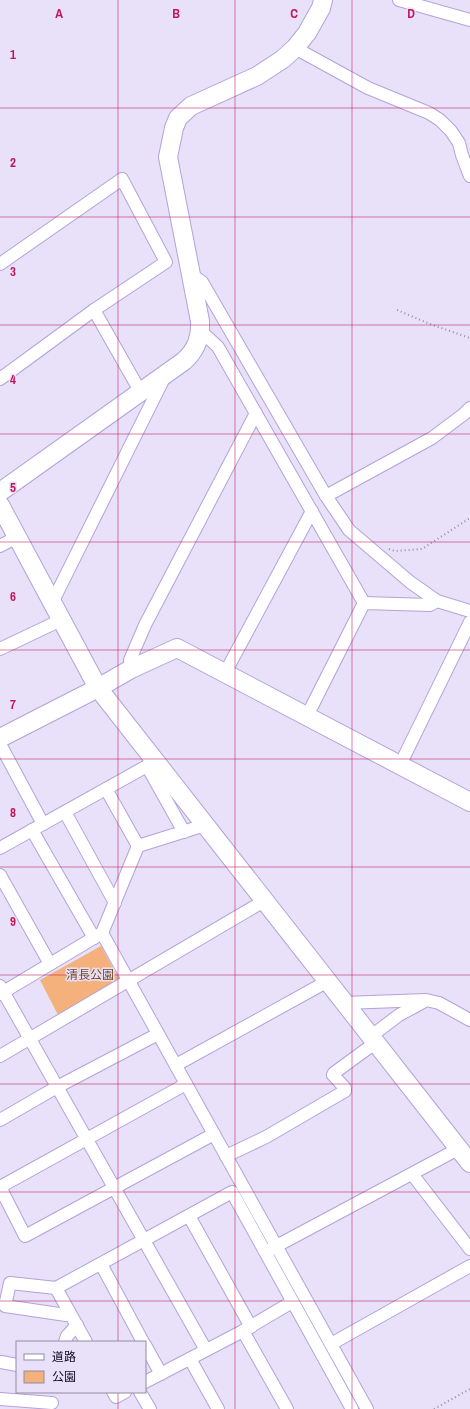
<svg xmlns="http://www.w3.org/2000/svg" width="470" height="1409" font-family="'Archivo Narrow','Noto Sans JP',sans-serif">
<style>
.green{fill:#f4b17b}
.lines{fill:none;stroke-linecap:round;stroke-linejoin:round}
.street-casing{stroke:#b4a2d9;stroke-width:14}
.secondary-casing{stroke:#b4a2d9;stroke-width:20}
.path{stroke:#948da3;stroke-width:2;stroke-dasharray:1 3;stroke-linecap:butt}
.street{stroke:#fff;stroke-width:12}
.secondary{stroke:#fff;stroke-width:18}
.grid{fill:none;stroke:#c2185b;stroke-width:1;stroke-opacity:0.55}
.labels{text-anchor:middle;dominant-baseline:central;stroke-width:3;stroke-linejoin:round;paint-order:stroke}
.park-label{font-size:12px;fill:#734722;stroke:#e8e1f9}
.grid-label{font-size:13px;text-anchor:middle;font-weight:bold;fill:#c2185b;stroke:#e8e1f9;stroke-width:3;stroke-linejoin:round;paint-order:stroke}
</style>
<rect width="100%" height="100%" fill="#e8e1f9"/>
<path class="green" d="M101,946l19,35 -62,34 -18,-35z"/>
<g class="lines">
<defs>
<g id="street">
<path d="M399,0l71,20"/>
<path d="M295,48l73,40 61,25 11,7 11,11 8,12 3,12 8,21"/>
<path d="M0,264l122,-85 44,83 -72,48 -94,69"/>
<path d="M192,275l10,7 124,214 23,34 61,52 27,19 33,10"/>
<path d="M94,310l46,81"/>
<path d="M201,331l17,16 146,256"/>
<path d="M326,496l106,-58 32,-24 6,-6"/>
<path d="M0,546l17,-9"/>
<path d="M52,603l113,-227"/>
<path d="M0,649l61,-29"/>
<path d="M131,669l-1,-9 15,-35 111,-212"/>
<path d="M225,673l87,-162"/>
<path d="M307,716l57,-113 66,2 7,-4"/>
<path d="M0,744l43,80"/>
<path d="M400,765l70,-143"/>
<path d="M147,766l37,66"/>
<path d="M106,789l32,57"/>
<path d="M65,812l50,91"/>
<path d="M32,830l62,108"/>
<path d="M0,848l147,-82 7,-6"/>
<path d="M0,875l50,89"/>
<path d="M102,933l265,476"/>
<path d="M0,986l206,364"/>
<path d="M0,994l102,-61 36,-87 67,-21"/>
<path d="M344,1003l82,-3 13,3 31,17"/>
<path d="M370,1037l29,-22 24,-13"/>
<path d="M0,1056l264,-155"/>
<path d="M176,1065l152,-84"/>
<path d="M186,1084l-186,103 25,49 189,-102"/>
<path d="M0,1120l57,-33 101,-53"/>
<path d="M226,1156l40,-19 79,-46v-3l-12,-13 1,-2 41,-30"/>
<path d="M412,1174l58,75"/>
<path d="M189,1216l62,111"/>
<path d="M269,1250l189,-101"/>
<path d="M101,1264l42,78"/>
<path d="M56,1288l30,54"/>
<path d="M69,1312l-3,3 -61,-9 5,-23 46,5 176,-96 120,217"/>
<path d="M243,1331l44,78"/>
<path d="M65,1342l2,-6 10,-11"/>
<path d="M331,1344l139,-78"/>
<path d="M145,1345l16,29"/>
<path d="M190,1359l28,50"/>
<path d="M1,1362l16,3"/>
<path d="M145,1382l98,-51 49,-29"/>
<path d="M113,1392l3,5 9,-5"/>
<path d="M140,1392l10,17"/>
<path d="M0,1399l52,4"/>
</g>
<g id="secondary">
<path d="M0,492l184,-131c12,-11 17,-23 16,-40l-32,-164 6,-29 4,-10 13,-12 66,-30 26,-17 12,-11 12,-15 14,-25 2,-8"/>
<path d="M0,505l98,183 372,475"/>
<path d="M0,738l98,-50 33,-19 46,-21 293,154"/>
</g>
</defs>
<use href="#street" class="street-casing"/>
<use href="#secondary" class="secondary-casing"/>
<g class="path">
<path d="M397,310l33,14 40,14"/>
<path d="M389,549l6,2 27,-2 48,-31"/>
<path d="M434,1409l36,-20"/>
</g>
<use href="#street" class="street"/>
<use href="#secondary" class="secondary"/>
</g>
<path class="grid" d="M118,0v1342M235,0v1409M352,0v1409M0,108h470M0,217h470M0,325h470M0,434h470M0,542h470M0,650h470M0,759h470M0,867h470M0,975h470M0,1084h470M0,1192h470M0,1301h470M118,1392v17"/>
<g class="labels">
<g class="park-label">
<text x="90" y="975">清長公園</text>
</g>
</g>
<g class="grid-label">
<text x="59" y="18">A</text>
<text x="176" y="18">B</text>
<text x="294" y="18">C</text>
<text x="411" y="18">D</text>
<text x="13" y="59">1</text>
<text x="13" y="167">2</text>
<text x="13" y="276">3</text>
<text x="13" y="384">4</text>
<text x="13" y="492">5</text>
<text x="13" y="601">6</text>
<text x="13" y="709">7</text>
<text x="13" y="817">8</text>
<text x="13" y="926">9</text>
</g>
<rect x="16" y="1341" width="130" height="52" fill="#e8e1f9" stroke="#928ba1"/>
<rect x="24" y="1354" width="20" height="6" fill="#ffffff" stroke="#928ba1"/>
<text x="52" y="1361" font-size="12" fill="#110a1d">道路</text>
<rect x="24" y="1371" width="20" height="12" fill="#f4b17b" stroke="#928ba1"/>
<text x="52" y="1381" font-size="12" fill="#110a1d">公園</text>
</svg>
